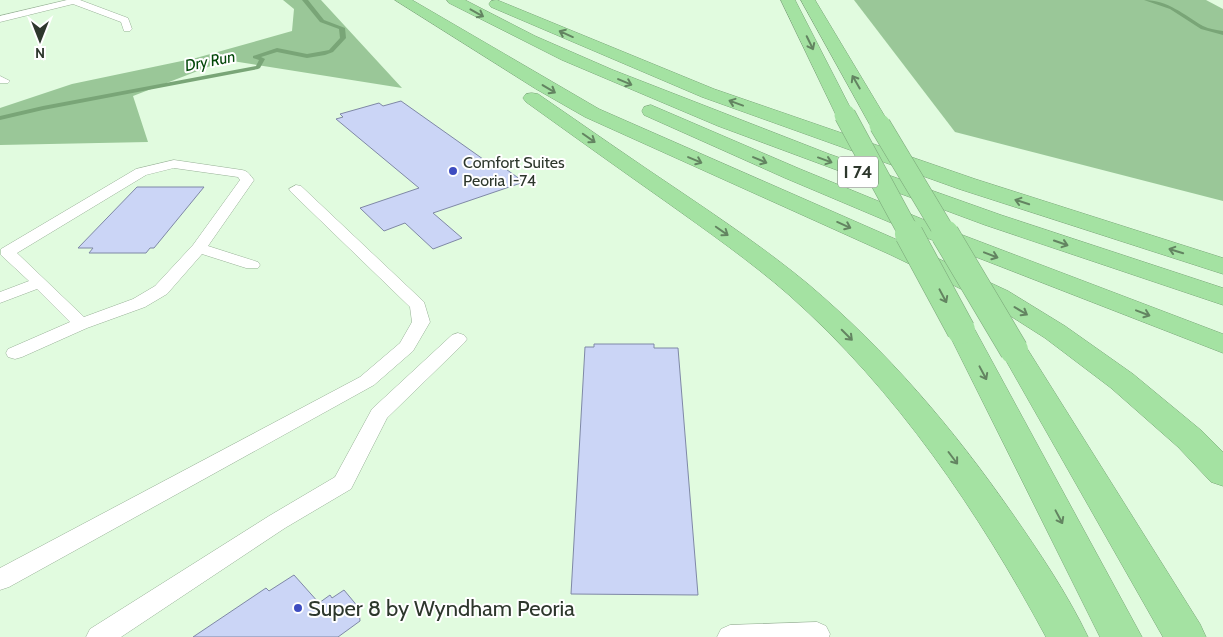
<svg xmlns="http://www.w3.org/2000/svg" width="1223" height="637" font-family="Cabin,sans-serif">
<style>
.forest{fill:#9ac798}
.lines{fill:none;stroke-linecap:round;stroke-linejoin:round}
.stream{fill:#79a577;fill-rule:evenodd}
.building{fill:#cbd5f6;stroke:#7f88a6}
.service-casing{stroke:#98b197;stroke-width:1}
.motorway-casing{stroke:#7aa679;stroke-width:1}
.service{fill:#fff;fill-rule:evenodd}
.motorway{fill:#a4e2a2;fill-rule:evenodd}
.motorway-bridge-far1-casing{stroke:#7aa679;stroke-width:22;stroke-linecap:butt}
.motorway-bridge-casing{stroke:#7aa679;stroke-width:29;stroke-linecap:butt}
.motorway-bridge-far1{stroke:#a4e2a2;stroke-width:21}
.motorway-bridge{stroke:#a4e2a2;stroke-width:28}
.oneway{stroke:#638461}
.poi-dot{fill:#3e4dc0;stroke:#fff;stroke-width:2}
.labels{text-anchor:middle;dominant-baseline:central;stroke-width:4;stroke-linejoin:round;paint-order:stroke}
.far-water-label{font-size:16px;font-style:italic;fill:#024708;stroke:#fff}
.far-poi-label{font-size:16px;fill:#2d372c;stroke:#fff;text-anchor:start}
.shield{fill:#fff;stroke:#6c736b;stroke-width:1}
.shield-label{font-size:18px;font-weight:bold;fill:#2d372c}
.near-poi-label{font-size:22px;fill:#2d372c;stroke:#fff;text-anchor:start}
</style>
<rect width="100%" height="100%" fill="#e1fbdf"/>
<g class="forest">
<path d="M283,0h38l81,88 -176,-28 -93,36 15,46 -148,3v-37l72,-24 124,-26 96,-27 2,-22z"/>
<path d="M854,0h352l17,9v192l-268,-69z"/>
</g>
<g class="lines">
<g class="stream">
<path d="M302,0h6l16,20 21,8 1,10 -13,14 -8,3 -18,3 -30,-6 -16,5 4,2 -5,9 -2,1 -215,41 -43,10v-4l43,-10 213,-40 3,-6 -6,-2v-2l24,-8 30,6 17,-3 5,-1 11,-12 -1,-9 -19,-7z"/>
<path d="M1144,0c24,0 40,15 59,26 6,3 14,4 20,5v4l-22,-6 -31,-20z"/>
</g>
</g>
<g class="building">
<path d="M401,101l89,63 6,-2 28,20 -91,31 29,25 -29,11 -28,-26 -21,8 -24,-23 59,-20 -83,-69 7,-2 -3,-3 39,-11 4,3z"/>
<path d="M137,187h67l-50,61h-4l-4,5h-57l4,-5h-15z"/>
<path d="M594,344h60v4h24l20,247 -127,-1 14,-247h9z"/>
<path d="M294,575l25,28 11,-8 2,3 12,-8 15,18 1,13 -22,16h-145l73,-49 3,3z"/>
</g>
<g class="lines">
<defs>
<g id="service">
<path d="M67,0h13l48,18 4,11 -2,2h-6l-3,-9 -48,-18 -73,18v-6z"/>
<path d="M0,76l10,5 -2,2h-8z"/>
<path d="M174,160l68,10c6,1 8,5 12,10l-46,66 50,16 2,3 -2,3h-12l-44,-14 -35,40 -22,13 -58,21 -65,29 -7,2 -7,-2 -2,-4 2,-4 62,-27 -33,-33 -37,14v-11l29,-11 -28,-26v-6l135,-80zM174,168l64,9 2,3 -47,65 -38,41 -22,13 -49,18 -67,-64 129,-78z"/>
<path d="M296,185l5,1 123,116 6,20 -17,29 -39,34 -365,202 -9,3v-22l360,-191 40,-34 12,-21 -2,-15 -119,-115 -2,-3z"/>
<path d="M458,333l6,2 3,4 -3,4 -77,75 -36,71 -66,39 -164,109h-35l4,-8 179,-113 66,-39 37,-68 80,-74z"/>
<path d="M817,622l9,4 4,8 -1,3h-112l4,-8 9,-4z"/>
</g>
<g id="motorway">
<path d="M395,0h17l187,109 310,136 99,46 57,35 68,48 69,57 21,21v34l-12,-4 -33,-35 -67,-59 -66,-50 -55,-35 -99,-48 -306,-138 -49,-28z"/>
<path d="M447,0h18l70,36 78,34 216,84 172,61 222,73v17l-238,-80 -267,-99 -156,-66 -113,-57z"/>
<path d="M497,0l217,89 261,90 248,79v16l-264,-85 -257,-92 -211,-90 -2,-3 2,-3z"/>
<path d="M781,0h14l59,115 -2,4 -7,2 -7,-2 -2,-4z"/>
<path d="M801,0h14l75,125 -3,4 -7,2 -7,-2 -3,-4z"/>
<path d="M532,93l6,1c48,33 95,66 143,98 43,29 87,59 127,92 79,67 145,144 204,229 27,39 55,80 76,124h-42c-68,-126 -149,-246 -257,-342 -39,-34 -82,-64 -124,-94 -47,-33 -93,-66 -139,-99l-3,-4 3,-4z"/>
<path d="M651,105l149,64 144,59 279,106v19l-296,-115 -142,-60 -141,-63 -2,-4 2,-4z"/>
<path d="M961,321l10,3 4,6 167,307h-42l-153,-307 4,-6z"/>
<path d="M1014,341l10,3 4,6 172,274 6,13h-43l-163,-287 4,-6z"/>
</g>
</defs>
<use href="#service" class="service-casing"/>
<use href="#motorway" class="motorway-casing"/>
<use href="#service" class="service"/>
<use href="#motorway" class="motorway"/>
<defs>
<g id="motorway-bridge-far1">
<path d="M845,115l65,120"/>
<path d="M880,125l66,110"/>
</g>
<g id="motorway-bridge">
<path d="M909,234l52,96"/>
<path d="M945,234l69,116"/>
</g>
</defs>
<use href="#motorway-bridge-far1" class="motorway-bridge-far1-casing"/>
<use href="#motorway-bridge" class="motorway-bridge-casing"/>
<use href="#motorway-bridge-far1" class="motorway-bridge-far1"/>
<use href="#motorway-bridge" class="motorway-bridge"/>
</g>
<defs><path id="oneway-shaft" d="M-6 0H5M1.5-3L5.5 0L1.5 3" fill="none" stroke-width="1.6" stroke-linecap="round" stroke-linejoin="round" transform="scale(1.25)"/></defs>
<g class="oneway">
<use href="#oneway-shaft" transform="translate(477 13) rotate(29)"/>
<use href="#oneway-shaft" transform="translate(566 34) rotate(-156)"/>
<use href="#oneway-shaft" transform="translate(810 43) rotate(64)"/>
<use href="#oneway-shaft" transform="translate(625 82) rotate(23)"/>
<use href="#oneway-shaft" transform="translate(856 82) rotate(-120)"/>
<use href="#oneway-shaft" transform="translate(549 89) rotate(31)"/>
<use href="#oneway-shaft" transform="translate(736 103) rotate(-160)"/>
<use href="#oneway-shaft" transform="translate(589 138) rotate(35)"/>
<use href="#oneway-shaft" transform="translate(695 160) rotate(23)"/>
<use href="#oneway-shaft" transform="translate(760 160) rotate(23)"/>
<use href="#oneway-shaft" transform="translate(825 160) rotate(20)"/>
<use href="#oneway-shaft" transform="translate(1022 202) rotate(-162)"/>
<use href="#oneway-shaft" transform="translate(844 225) rotate(24)"/>
<use href="#oneway-shaft" transform="translate(722 231) rotate(35)"/>
<use href="#oneway-shaft" transform="translate(1061 243) rotate(19)"/>
<use href="#oneway-shaft" transform="translate(1176 251) rotate(-163)"/>
<use href="#oneway-shaft" transform="translate(991 255) rotate(21)"/>
<use href="#oneway-shaft" transform="translate(943 296) rotate(62)"/>
<use href="#oneway-shaft" transform="translate(1021 311) rotate(31)"/>
<use href="#oneway-shaft" transform="translate(1143 313) rotate(21)"/>
<use href="#oneway-shaft" transform="translate(847 335) rotate(45)"/>
<use href="#oneway-shaft" transform="translate(983 373) rotate(62)"/>
<use href="#oneway-shaft" transform="translate(953 458) rotate(53)"/>
<use href="#oneway-shaft" transform="translate(1059 517) rotate(62)"/>
</g>
<g class="poi-dot">
<circle cx="453" cy="171" r="5"/>
<circle cx="298" cy="608" r="5"/>
</g>
<g class="labels">
<g class="far-water-label">
<text transform="translate(210 61) rotate(-11)">Dry Run</text>
</g>
<g class="far-poi-label">
<text x="463" y="162">Comfort Suites<tspan x="463" dy="18">Peoria I-74</tspan></text>
</g>
<rect class="shield" x="838" y="156.5" width="40" height="31" rx="4"/>
<g class="shield-label">
<text x="858" y="172">I 74</text>
</g>
<g class="near-poi-label">
<text x="308" y="608">Super 8 by Wyndham Peoria</text>
</g>
</g>
<g transform="translate(40 40) rotate(180)" stroke="#ffffff" stroke-width="4" paint-order="stroke">
<path d="M0-4L9 19L0 12L-9 19Z" fill="#2d372c"/>
<text y="-8" font-size="14" font-weight="bold" text-anchor="middle" fill="#2d372c">N</text>
</g>
</svg>
